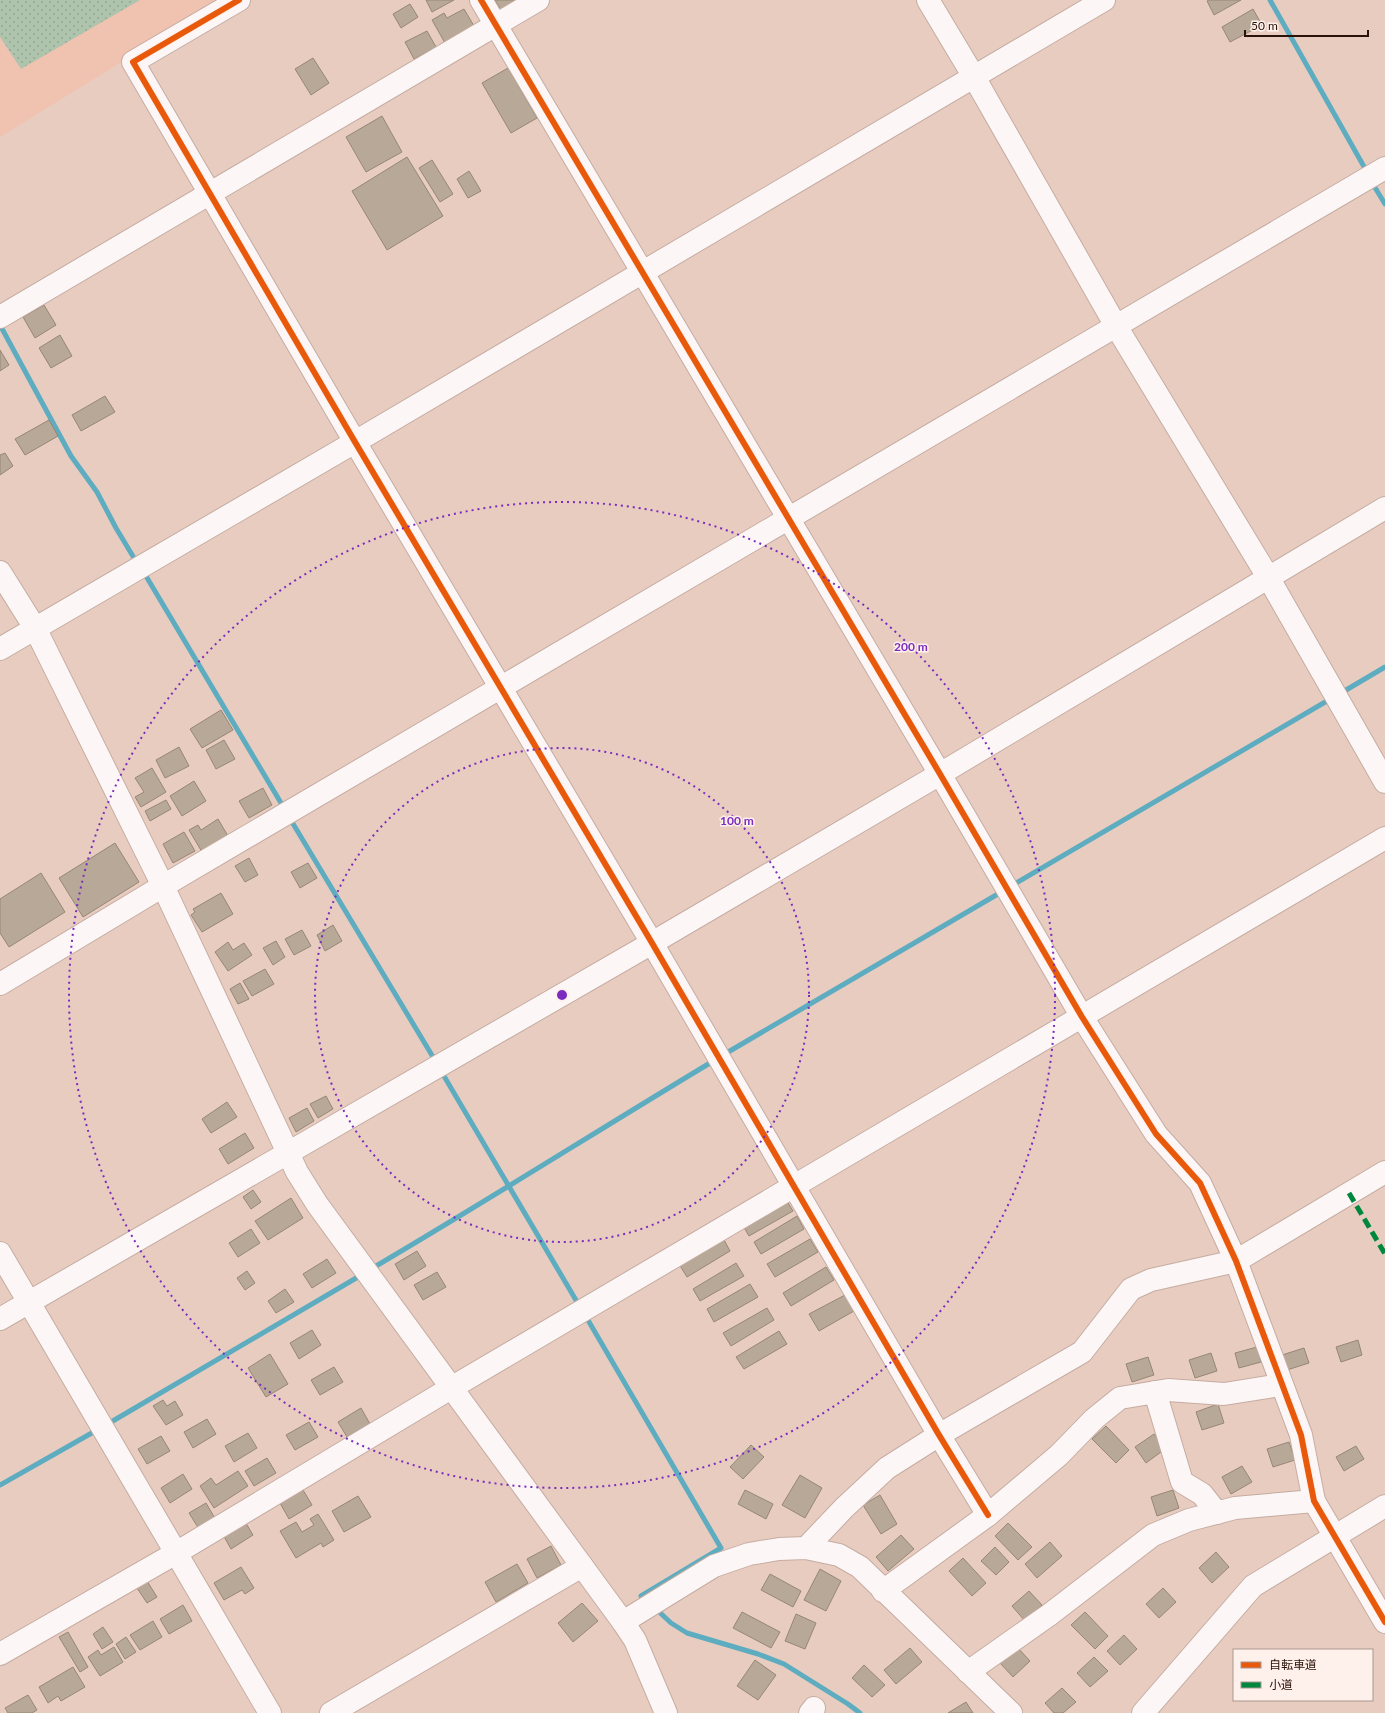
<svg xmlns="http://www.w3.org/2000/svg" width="1385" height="1713" font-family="Lato,'Noto Sans JP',sans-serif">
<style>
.built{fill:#f0c2b0}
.grass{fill:url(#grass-dots)}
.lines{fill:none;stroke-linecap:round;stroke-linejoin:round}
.stream{stroke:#5dacc0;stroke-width:5}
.building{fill:#b7a897;stroke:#968775}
.minor-casing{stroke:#c5aca2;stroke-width:24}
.minor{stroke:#fcf7f6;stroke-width:22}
.quiet{stroke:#00873e;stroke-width:5;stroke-dasharray:10 5;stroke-linecap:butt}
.cycleway-casing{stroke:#fef0ea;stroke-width:8}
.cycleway{stroke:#e8590c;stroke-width:6}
.ring{fill:none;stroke:#7b2cbf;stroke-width:2;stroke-dasharray:2 4}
.centre{fill:#7b2cbf;stroke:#fef0ea;stroke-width:2}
.ring-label{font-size:12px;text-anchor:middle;font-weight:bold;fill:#7b2cbf;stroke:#fef0ea;stroke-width:3;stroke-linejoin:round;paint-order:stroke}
</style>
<defs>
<pattern id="grass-dots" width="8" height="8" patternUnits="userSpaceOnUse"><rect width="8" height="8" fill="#aec4ad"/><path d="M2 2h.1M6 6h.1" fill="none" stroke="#96a794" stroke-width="1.8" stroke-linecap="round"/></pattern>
</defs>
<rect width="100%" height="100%" fill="#e9ccc0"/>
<path class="built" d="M0,0h222l-222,137z"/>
<path class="grass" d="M0,0h140l-119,69 -21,-32z"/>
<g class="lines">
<g class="stream">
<path d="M1270,0l97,172"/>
<path d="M1371,181l14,23"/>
<path d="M0,325l71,131 26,36 19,36 21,35"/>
<path d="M143,571l141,237"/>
<path d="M1341,693l44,-26"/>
<path d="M289,817l147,245"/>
<path d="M1011,886l321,-188"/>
<path d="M723,1055l280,-164"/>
<path d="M441,1071l139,236"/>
<path d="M371,1269c116,-68 229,-140 344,-209"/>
<path d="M585,1315l136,233 -80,48 7,5"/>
<path d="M106,1425l257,-151"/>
<path d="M0,1485l97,-55"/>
<path d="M655,1608l16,15 16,10 71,21 26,10 64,40 12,9"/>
</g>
</g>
<g class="building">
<path d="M426,0h28l-22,12z"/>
<path d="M495,0h21l-15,10z"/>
<path d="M1209,0h32l-27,15 -7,-14z"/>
<path d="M410,4l8,13 -17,11 -8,-14z"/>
<path d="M464,9l10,17 -29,17 -13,-23 12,-7 3,5z"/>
<path d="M1253,9l9,16 -32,17 -8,-15z"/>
<path d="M427,31l9,16 -22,12 -9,-17z"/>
<path d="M313,58l16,25 -18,12 -16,-26z"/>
<path d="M508,68l29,50 -26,15 -29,-50z"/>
<path d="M382,116l20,36 -36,20 -20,-35z"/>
<path d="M407,157l36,59 -56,34 -35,-59z"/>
<path d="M432,160l21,34 -13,8 -21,-34z"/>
<path d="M469,171l12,20 -13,7 -11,-19z"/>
<path d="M44,305l12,20 -21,13 -12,-21z"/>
<path d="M60,335l12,21 -21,12 -12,-20z"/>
<path d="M0,350l9,15 -9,6z"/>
<path d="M105,396l10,16 -34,19 -9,-16z"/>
<path d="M49,420l9,16 -33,19 -10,-16z"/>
<path d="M5,453l8,13 -13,9v-20z"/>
<path d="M221,710l12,20 -31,18 -12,-19z"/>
<path d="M224,740l11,19 -19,10 -10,-19z"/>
<path d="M179,747l10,19 -24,12 -9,-18z"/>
<path d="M152,768l14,24 -25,15 -6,-10 9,-5 -9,-14z"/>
<path d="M194,781l12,20 -24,15 -12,-20z"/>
<path d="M263,788l9,17 -23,13 -10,-17z"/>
<path d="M166,800l5,9 -21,12 -5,-10z"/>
<path d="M218,819l10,17 -26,16 -13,-22 9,-5 3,5z"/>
<path d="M184,832l11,19 -22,12 -10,-19z"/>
<path d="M115,843l24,39 -56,35 -24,-39z"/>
<path d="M249,858l9,17 -13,7 -10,-16z"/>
<path d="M308,863l9,15 -17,10 -9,-16z"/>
<path d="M41,873l24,39 -56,35 -9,-14v-34z"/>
<path d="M221,893l12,21 -31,18 -11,-17 4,-3 -2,-3z"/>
<path d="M333,925l9,16 -17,10 -8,-16z"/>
<path d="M302,930l9,16 -17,9 -9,-16z"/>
<path d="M276,941l9,16 -12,8 -10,-17z"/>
<path d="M228,942l5,8 11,-7 8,12 -24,16 -13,-19z"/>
<path d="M265,969l9,15 -22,12 -9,-15z"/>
<path d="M240,983l9,16 -11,5 -8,-15z"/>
<path d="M326,1096l7,13 -15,9 -8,-14z"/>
<path d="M227,1102l10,15 -26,16 -9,-14z"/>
<path d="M307,1108l7,13 -18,11 -7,-14z"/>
<path d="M245,1133l9,15 -26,16 -9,-15z"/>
<path d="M253,1190l8,12 -10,7 -8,-12z"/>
<path d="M291,1198l12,20 -35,22 -13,-19z"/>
<path d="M785,1198l8,13 -44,25 -7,-12z"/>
<path d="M797,1216l7,13 -43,25 -7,-12z"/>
<path d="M251,1229l9,14 -22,14 -9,-14z"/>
<path d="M723,1238l7,13 -43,26 -8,-13z"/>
<path d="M810,1239l8,13 -43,25 -8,-13z"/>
<path d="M417,1251l9,15 -22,14 -9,-16z"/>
<path d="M327,1259l9,14 -24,15 -9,-14z"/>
<path d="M736,1263l8,13 -44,25 -7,-12z"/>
<path d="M826,1267l8,13 -43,26 -8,-13z"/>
<path d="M247,1271l8,12 -10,7 -8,-12z"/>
<path d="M437,1272l9,15 -23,13 -9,-15z"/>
<path d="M750,1284l8,13 -44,25 -7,-13z"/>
<path d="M285,1289l9,13 -18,11 -8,-12z"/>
<path d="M845,1295l9,16 -35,20 -10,-17z"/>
<path d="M767,1308l7,12 -43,26 -8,-13z"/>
<path d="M312,1330l9,15 -22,14 -9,-16z"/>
<path d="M779,1331l8,13 -43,25 -8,-12z"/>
<path d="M1358,1340l4,15 -21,7 -5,-15z"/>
<path d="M1257,1347l4,15 -22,6 -4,-15z"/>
<path d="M1304,1348l5,15 -22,7 -5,-15z"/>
<path d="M1211,1353l6,18 -22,7 -6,-18z"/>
<path d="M270,1354l18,30 -22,13 -18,-29z"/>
<path d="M1148,1357l6,18 -22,7 -6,-18z"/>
<path d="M334,1367l9,15 -23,13 -9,-15z"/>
<path d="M163,1400l4,6 8,-5 8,14 -17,10 -13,-19z"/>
<path d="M1218,1404l6,19 -22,7 -6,-18z"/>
<path d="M361,1408l9,16 -23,13 -9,-15z"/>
<path d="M207,1419l9,15 -23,14 -9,-16z"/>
<path d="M309,1422l9,15 -23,13 -9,-15z"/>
<path d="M1106,1426l23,24 -13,13 -24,-24z"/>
<path d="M248,1433l9,15 -23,14 -9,-16z"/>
<path d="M1154,1434l11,15 -19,14 -11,-16z"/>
<path d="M161,1436l9,15 -23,13 -9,-15z"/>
<path d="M1289,1442l6,18 -22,7 -6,-18z"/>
<path d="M751,1445l13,12 -21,22 -13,-12z"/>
<path d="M1356,1446l8,13 -20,12 -8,-14z"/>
<path d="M267,1458l9,15 -22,13 -9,-15z"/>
<path d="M1242,1466l10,16 -21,12 -9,-17z"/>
<path d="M238,1471l10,15 -34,22 -14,-22 11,-8 5,7z"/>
<path d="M183,1474l9,15 -22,14 -9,-15z"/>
<path d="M800,1475l22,13 -17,30 -23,-13z"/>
<path d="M303,1490l9,15 -23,14 -9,-16z"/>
<path d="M745,1490l28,14 -7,15 -28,-15z"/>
<path d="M1173,1490l6,18 -22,8 -6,-19z"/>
<path d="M880,1495l17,29 -16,10 -18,-29z"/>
<path d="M358,1496l13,21 -27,15 -12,-21z"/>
<path d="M206,1503l10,17 -17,9 -10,-16z"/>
<path d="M318,1514l16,26 -11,7 -2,-4 -25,15 -16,-27 16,-9 6,10 12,-7 -4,-6z"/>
<path d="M244,1520l9,15 -22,14 -9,-16z"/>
<path d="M1008,1523l24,24 -14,13 -23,-24z"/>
<path d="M901,1535l13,14 -26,22 -12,-14z"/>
<path d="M1050,1542l12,14 -25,22 -12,-14z"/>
<path d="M551,1546l10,19 -24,13 -10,-19z"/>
<path d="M995,1547l14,15 -13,13 -15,-14z"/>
<path d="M1216,1552l13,15 -17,16 -13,-15z"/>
<path d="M963,1558l23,25 -14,13 -23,-25z"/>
<path d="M517,1564l11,19 -32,19 -11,-20z"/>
<path d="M241,1567l13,21 -9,6 -3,-4 -18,10 -10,-17z"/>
<path d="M820,1569l21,12 -15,30 -22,-11z"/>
<path d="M770,1574l31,17 -8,16 -32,-17z"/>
<path d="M147,1581l10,16 -10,6 -10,-15z"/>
<path d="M1163,1588l13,14 -17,16 -13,-14z"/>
<path d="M1029,1591l13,14 -17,16 -13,-15z"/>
<path d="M582,1603l16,18 -25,21 -15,-19z"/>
<path d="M183,1605l9,16 -23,13 -9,-15z"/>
<path d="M742,1612l38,20 -9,16 -38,-20z"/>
<path d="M1085,1612l23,24 -13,13 -24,-24z"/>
<path d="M796,1614l20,9 -11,26 -20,-8z"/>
<path d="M153,1621l9,16 -22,13 -10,-15z"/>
<path d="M103,1627l10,15 -11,7 -9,-15z"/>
<path d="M68,1632l20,35 -8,5 -21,-35z"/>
<path d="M1124,1635l13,14 -17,16 -13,-14z"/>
<path d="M126,1637l10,15 -11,7 -9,-15z"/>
<path d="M114,1647l9,15 -23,14 -12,-19 10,-7 3,5z"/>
<path d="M1017,1647l13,14 -17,16 -13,-14z"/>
<path d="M910,1648l12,14 -26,22 -12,-14z"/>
<path d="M1094,1657l14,14 -18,16 -13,-14z"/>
<path d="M755,1660l21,15 -18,25 -21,-14z"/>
<path d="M864,1665l21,20 -13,12 -20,-19z"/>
<path d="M73,1667l12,20 -24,14 -3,-5 -10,7 -9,-16z"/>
<path d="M1062,1688l14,14 -13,11h-9l-9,-10z"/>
<path d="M28,1695l9,15 -5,3h-24l-3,-5z"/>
<path d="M966,1702l7,11h-25z"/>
</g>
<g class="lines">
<defs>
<g id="minor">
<path d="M239,0l-106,62 222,380 297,501 287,492 49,80"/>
<path d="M481,0l459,774 142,243 74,117 44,49 36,78 65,174 13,66 71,121"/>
<path d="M928,0l46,77 142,249 152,251 117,205"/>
<path d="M0,317l538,-317"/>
<path d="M0,572l35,56 128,258 134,286 20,32 306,418 12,18 31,73"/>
<path d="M0,649l355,-207 749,-442"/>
<path d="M0,984l163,-98 1222,-718"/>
<path d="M0,1253l270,460"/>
<path d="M0,1319l652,-376 288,-169 445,-266"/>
<path d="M1155,1392l27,90 20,12 15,19"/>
<path d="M806,1548l38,-40 43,-40 52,-33 143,-83 49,-63 20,-9 85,-19 149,-89"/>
<path d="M883,1591l105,-76 71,-60 35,-36 26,-21 48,-8 56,4 57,-9"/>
<path d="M623,1622l91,-56 35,-12 30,-5 27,-1 33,7 21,12 151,146"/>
<path d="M0,1654l176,-101 275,-165 934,-550"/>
<path d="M968,1672l81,-57 104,-80 36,-15 46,-12 79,-7"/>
<path d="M331,1713l251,-147"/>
<path d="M810,1713l4,-5"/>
<path d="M1143,1713l110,-127 132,-80"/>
</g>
</defs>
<use href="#minor" class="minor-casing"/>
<use href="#minor" class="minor"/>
<path class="quiet" d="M1349,1193l36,61"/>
<defs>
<g id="cycleway">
<path d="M239,0l-106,62 222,380 297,501 287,492 49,80"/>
<path d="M481,0l459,774 142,243 74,117 44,49 36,78 65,174 13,66 71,121"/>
</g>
</defs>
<use href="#cycleway" class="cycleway-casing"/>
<use href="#cycleway" class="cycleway"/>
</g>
<g class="ring">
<circle cx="562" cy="995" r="247"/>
<circle cx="562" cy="995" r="493"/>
</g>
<circle cx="562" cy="995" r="6" class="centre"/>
<g class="ring-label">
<text x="911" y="651">200 m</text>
<text x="737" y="825">100 m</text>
</g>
<rect x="1233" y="1649" width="140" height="52" fill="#fef0ea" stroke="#a99790"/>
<rect x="1241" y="1662" width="20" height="6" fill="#e8590c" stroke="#a99790"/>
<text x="1269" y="1669" font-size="12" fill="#2a1209">自転車道</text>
<rect x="1241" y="1682" width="20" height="6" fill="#00873e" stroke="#a99790"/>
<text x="1269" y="1689" font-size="12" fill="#2a1209">小道</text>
<path d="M1245 30v6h123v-6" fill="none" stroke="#2a1209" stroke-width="2"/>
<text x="1251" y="30" font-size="12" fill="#2a1209" stroke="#fef0ea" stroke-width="3" paint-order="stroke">50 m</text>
</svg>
